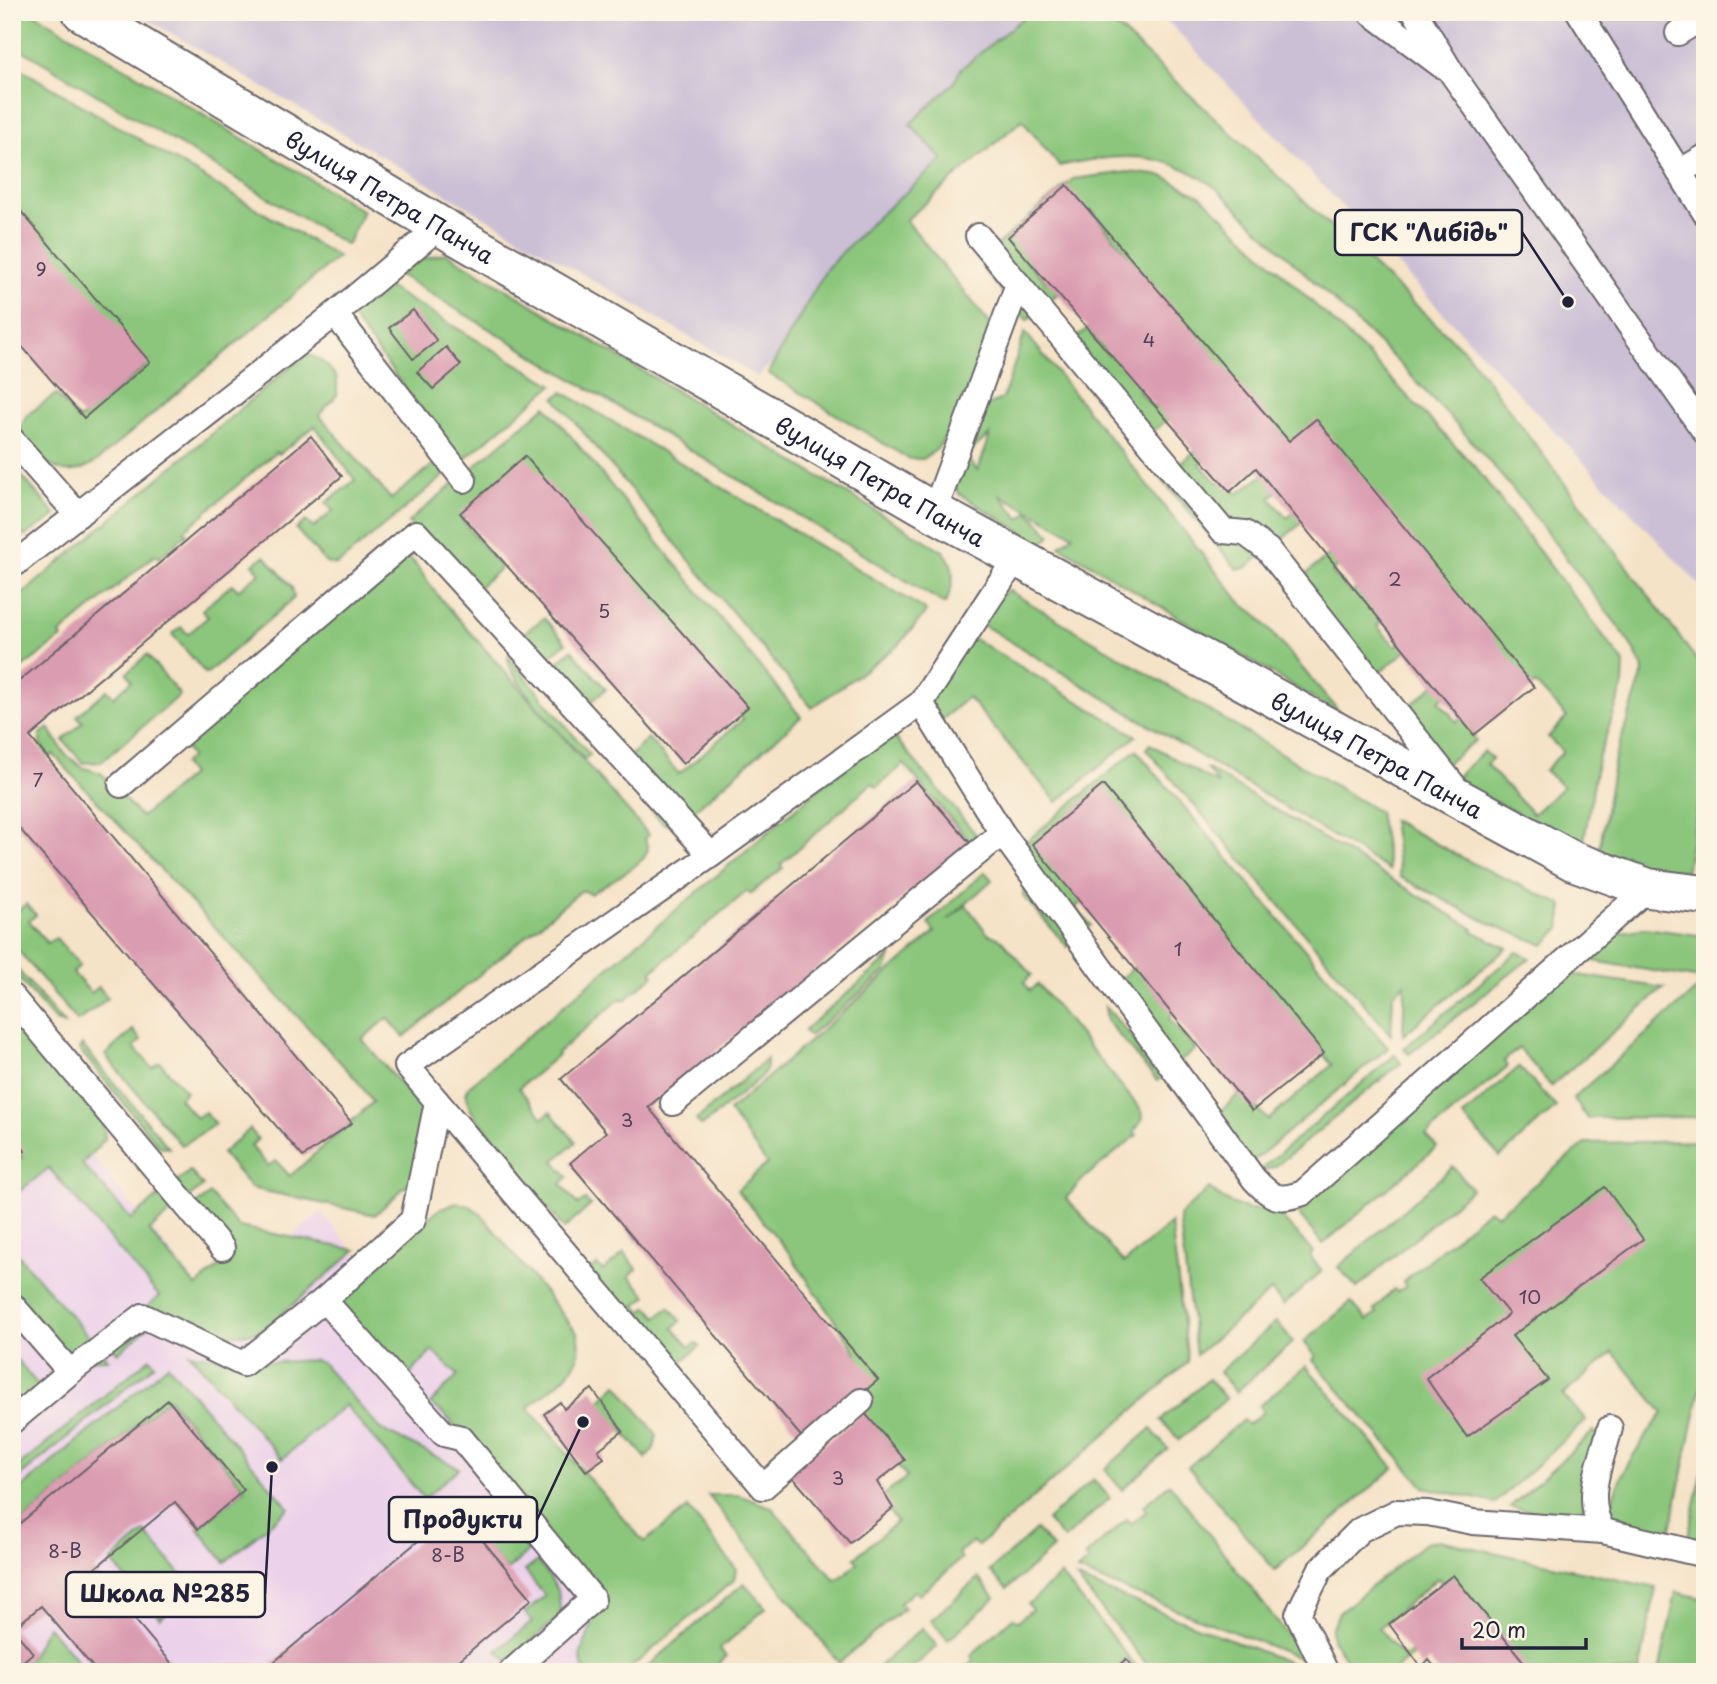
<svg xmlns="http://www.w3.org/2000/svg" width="1717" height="1684" font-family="'Playpen Sans',sans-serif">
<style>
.built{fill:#ecd1ea}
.industrial{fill:#cbbfd5}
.green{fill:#8bc67b;stroke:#56745b;stroke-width:2;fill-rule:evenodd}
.building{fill:#da9cb1}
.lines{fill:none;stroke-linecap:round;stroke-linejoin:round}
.lane-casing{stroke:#6c666c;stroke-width:28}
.street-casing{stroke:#6c666c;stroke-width:42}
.lane{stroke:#fff;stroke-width:24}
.street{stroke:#fff;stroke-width:38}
.labels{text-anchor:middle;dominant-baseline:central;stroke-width:6;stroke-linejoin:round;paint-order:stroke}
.number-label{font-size:19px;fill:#504058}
.street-label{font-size:23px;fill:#22223b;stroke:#fcf5e5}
.leader{fill:none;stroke:#22223b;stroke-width:2.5}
.callout-dot{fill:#22223b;stroke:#fcf5e5;stroke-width:2.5}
.callout{fill:#fcf5e5;stroke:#22223b;stroke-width:2.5}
.callout-label{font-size:24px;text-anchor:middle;font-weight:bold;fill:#22223b}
</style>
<rect width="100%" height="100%" fill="#fcf5e5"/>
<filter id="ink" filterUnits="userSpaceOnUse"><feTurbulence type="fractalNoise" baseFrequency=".0143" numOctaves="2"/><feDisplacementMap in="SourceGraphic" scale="14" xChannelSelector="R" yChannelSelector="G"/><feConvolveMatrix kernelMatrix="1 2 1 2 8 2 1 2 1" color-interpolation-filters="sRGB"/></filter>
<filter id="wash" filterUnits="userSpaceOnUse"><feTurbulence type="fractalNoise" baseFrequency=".00686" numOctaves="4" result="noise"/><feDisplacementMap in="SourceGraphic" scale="28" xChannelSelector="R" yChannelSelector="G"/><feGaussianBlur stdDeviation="1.57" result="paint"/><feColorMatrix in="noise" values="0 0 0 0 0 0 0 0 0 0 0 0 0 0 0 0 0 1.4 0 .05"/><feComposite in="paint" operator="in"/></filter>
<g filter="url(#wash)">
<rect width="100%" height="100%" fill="#f5e3c8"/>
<path class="built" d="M12,1057l199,246 110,-91 347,418 -49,42h-607z"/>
<g class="industrial">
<path d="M135,12h972l-349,365z"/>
<path d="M1159,12h546v579z"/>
</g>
<g class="green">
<path d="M12,12h20l331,199 -16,34 -335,-201z"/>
<path d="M1030,12h71l365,340 239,319v120l-7,15 -12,66 -41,-6 -46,-15 16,-93 28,-85 -1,-8 -16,-28 -103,-136 -56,-65 -67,-72 -183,-175c-50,-39 -98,-37 -158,-23l-37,-46 -116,100 86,106 -10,52 -45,71 -14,10h-14l-141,-86 59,-105 45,-46 71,-62 -33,-36 43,-40 8,-15z"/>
<path d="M12,64l326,193 -241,204c-37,26 -54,-1 -78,-28l7,-17 30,-22 23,26 66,-53 -133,-158z"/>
<path d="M1128,172l35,4 38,20 168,160 107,112 148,195 -1,23 -25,73 -15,87 -131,-65 32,-30 8,8 -6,5 47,50 30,-27 -18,-17 18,-18 -15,-15 19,-20 -31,-33 -7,4 -240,-236 -198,-242 -62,53 17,19 8,-4 9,11 -36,31 -45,-52 2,-12 89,-77z"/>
<path d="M446,253l497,298c14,15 11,35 2,53l-550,-332 27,-13z"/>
<path d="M379,282l174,103 -216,180 -11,-2 -30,-34 10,-8 7,7 20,-17 -7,-8 29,-23 -40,-54 -36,28 -3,-2 -92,79 3,3 -28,24 -4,-3 -95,79 2,4 -50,37v-72l292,-248c15,0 25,11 33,23v17l-18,20 72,84 60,-49 -102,-137z"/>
<path d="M1093,324l6,7 -6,6 16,19 7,-4 28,31 -6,7 16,18 7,-5 11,13 -36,29 -78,-92z"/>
<path d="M1025,332l217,272 14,10 87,102 -283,-170 13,-11 -74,-41 21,25 9,-7 22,23 -9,9 -83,-50 -4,-8 -2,-19 14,-37 17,-23 19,-9zM990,435l-12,36 -13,-16z"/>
<path d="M563,392l361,217 2,3 -27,33 -87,63 -257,-310z"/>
<path d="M546,406l255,311 -120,105 -13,3 -6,-2 -46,-53 32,-32 31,36 64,-55 -217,-253 -64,54 39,48 -32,27 -61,-73z"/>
<path d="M1198,449l8,10 -6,5 17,19 7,-4 13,15 26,-19 14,16 -7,7 17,20 8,-6 8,10 -57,46 -9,1 -74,-88 3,-6z"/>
<path d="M12,465l44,50 -31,21 -5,-4 -8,7z"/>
<path d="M403,554l10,7 27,37 209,237 -4,3 3,12 -4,8 -13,11 -41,25 -8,-4 -178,147 -16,-19 -26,21 68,80 -4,48 -51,48 -124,-27 -29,-35 28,-24 8,10 -7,7 17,20 8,-5 14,15 83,-74 -18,-24 -302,-324 -3,3 -10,-12v-11l9,-6 16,26 17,13 19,6 40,44 50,-42 -8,-11 8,-7 -9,-14z"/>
<path d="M1330,554l9,11 -7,8 19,20 7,-5 26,30 -7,8 18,20 8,-5 7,7 -39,31 -73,-98z"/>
<path d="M265,556l27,31 2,11 -88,76 -34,-40 9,-7 7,7 20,-17 -6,-7 30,-26 6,6 22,-17 -7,-9z"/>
<path d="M1008,590l371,222 10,58 -414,-250z"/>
<path d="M544,618l22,25 -32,26 -13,-34z"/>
<path d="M966,634l170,102 -79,66 -89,-105 -31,27 -11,-14z"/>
<path d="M572,650l34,39 -16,14 4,6 -5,4 -48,-36z"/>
<path d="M147,655l33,40 -79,67 -18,1 -20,-23 20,-18 -6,-6 30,-26 6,7 19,-16 -5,-8z"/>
<path d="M508,656l82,99 -6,4c-16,-19 -79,-81 -76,-103z"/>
<path d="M1439,681l9,12 -9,8 18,21 8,-7 13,15 -6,5 4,5 -32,26 -44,-52z"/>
<path d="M893,735l87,104 -5,9 -71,-84 -27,23 -5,-4 -92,82 3,3 -33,26 -3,-3 -96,81 3,3 -30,26 -3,-3 -64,55 1,2 -39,33 24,30 7,-6 26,30 -22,19 14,16 -7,7 17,21 7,-5 6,5 -27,24 -94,-120 -4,-15 3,-8 412,-350z"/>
<path d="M1150,744l69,41 -13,-17 268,161 -2,2 35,17 -104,87 2,-51 -12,10 -2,41 -245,-286z"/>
<path d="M1136,750l252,298 -138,116 -31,-51 23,-22 26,29 64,-55 -211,-250 -39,87 -7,6 16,17 -23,22 -45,-51 3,-21 -4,-30z"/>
<path d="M1392,820l84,45 87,40 -3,24 -16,16 -55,-22 -89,-46z"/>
<path d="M985,872l7,8 -44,40 18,-15 22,29 13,5 31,36 -8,7 6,9 8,-7 104,127 1,7 -9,14 3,3 -53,43 -18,20 58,65 47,-40 17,139 -210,184 -6,-4 -14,11 4,5 -43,37 -5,-4 -15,13 5,4 -65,55 -131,-168h30l33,12 65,74 22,-18 -4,-5 43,-36 -18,-23 28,-22 -43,-52 -3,-62 -9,-17 -65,-96 -50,-60 30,-26 -38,-53 206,-179 -7,-9z"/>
<path d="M26,904l10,11 -7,6 18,22 9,-5 24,27 -7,8 18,20 8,-6 9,11 -27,21 -4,2 -65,-78v-27z"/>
<path d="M1645,928l60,8v34l-5,9 -124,-21 43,-25z"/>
<path d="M1517,952l13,6 -121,96 -5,-6z"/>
<path d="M891,956l-5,15 -77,65 -5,-6z"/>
<path d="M12,963l52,61 -9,-3 -43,-50z"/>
<path d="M1136,966l39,45 -6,8 27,30 -27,22 -53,-89z"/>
<path d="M1558,972l106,16 -113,98 -32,-38 -15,13 4,5 -82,69 11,12 -114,97 -39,-47z"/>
<path d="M1701,986l4,1v130l-118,1 -14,-20z"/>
<path d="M1105,1006l59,69 -7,6 -50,-60z"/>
<path d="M12,1015l91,108 2,16 -23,25 49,55 59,-48 13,15 -54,45 47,55 37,-31 -41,-47 18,-14 29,33 117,23 -90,78c-31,15 -75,-3 -109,-9l-39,34 -10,-10 51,-47 -110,-128 -37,29v-32l10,-8 -10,-12z"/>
<path d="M133,1030l8,10 -7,7 18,21 8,-6 26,30 -7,6 17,20 9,-6 10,12 -29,19 -5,2 -76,-90z"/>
<path d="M82,1045l87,103 -10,-2 -80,-97z"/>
<path d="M1395,1055l6,8 -125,103 -22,9z"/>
<path d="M767,1059v9l-7,10 -58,48 -6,-6z"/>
<path d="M1519,1067l37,40 -56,50 -37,-41z"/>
<path d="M1705,1141v225l-36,172 -58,-14c-6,-35 32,-84 52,-111l-50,-61 -50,43 23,25 -91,83 -71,-16 -111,-127 3,-4 -12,-14 47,-40 16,18 10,-7 -3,-3 20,-21 3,3 9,-6 -3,-4 86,-73 8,6 89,-72z"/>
<path d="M1453,1167l19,22 -115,99 -19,-21z"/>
<path d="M1209,1188c16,14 43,29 62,17l42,47 -3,4 12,15 -38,34 -13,-14 -75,64 -17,-139z"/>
<path d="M458,1203l12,3 12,9 96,119c10,37 -29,53 -50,74l116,134 44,-34 48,61 -2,11 -108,92h-42l-4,-16 13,-34 1,-15 -96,-130 -52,-61 -16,-12 28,-29 -26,-24 -29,31 -61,-78c4,-30 74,-76 99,-96z"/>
<path d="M12,1248l96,111 -48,1 -48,-58z"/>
<path d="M624,1253l13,16 -8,7 18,20 -11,9 6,7 6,-5 9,10 12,-10 12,14 -8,7 17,19 6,-4 4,3 -28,24 -84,-98 9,-7 6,6z"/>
<path d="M1276,1322l17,20 -57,50 -17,-20z"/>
<path d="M189,1353l68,10 57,-3 8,3 58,66 79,39 -35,31 -79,-94 -63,54z"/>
<path d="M12,1354l27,32 -27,22z"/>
<path d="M150,1358l5,6 -143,119v-11z"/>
<path d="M168,1365l121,143 -64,54 -27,-33 47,-40 -76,-90 -157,131v-34z"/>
<path d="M1306,1366l88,102 -119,102 -87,-103 55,-47 5,5 15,-13 -4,-6z"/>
<path d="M1209,1379l17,20 -47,41 -18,-20z"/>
<path d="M617,1384l40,51 -3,14 -8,9 -48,-55z"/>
<path d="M1151,1429l17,20 -46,41 -17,-21z"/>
<path d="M1594,1431l7,7 6,17 -30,65 -67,-13z"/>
<path d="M1705,1458v88l-18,-4z"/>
<path d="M1093,1479l17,19 -46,41 -17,-19z"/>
<path d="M1170,1484l127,163 3,11 -223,-87 12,-10 -4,-5 42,-37 3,5 17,-13 -4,-5z"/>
<path d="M503,1521l26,30 -22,19 -27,-31z"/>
<path d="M1036,1530l17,18 -46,41 -17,-18z"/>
<path d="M145,1532l49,58 -34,28 -49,-57z"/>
<path d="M1439,1540l217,48 -17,84h-120l-81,-94 -59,50 24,29 8,-5 2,3 -21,17h-36l-24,-32 -1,-11 8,-16 86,-70z"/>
<path d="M538,1561l20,29 3,25 -52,46 -12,-10 35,-29 -7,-9 20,-17 -20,-25z"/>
<path d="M1061,1575l80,97h-4l-11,-13 -17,13h-148l12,-12 -2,-5 42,-37 5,3 14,-12 -4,-5z"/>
<path d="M978,1578l17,20 -47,42 -17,-20z"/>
<path d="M1077,1579l223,88v5h-147z"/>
<path d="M744,1583l22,25 -46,41 6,8 -16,15h-61l-3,-4z"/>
<path d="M1676,1592l29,7v73h-46z"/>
<path d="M48,1626l39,46h-73l14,-12z"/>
<path d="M922,1628l15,18 -29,26h-32l-1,-2z"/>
</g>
<g id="blocks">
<g class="building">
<path d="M1067,185l222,256 27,-22 218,268 -60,48 -218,-267 -26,24 -222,-255z"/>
<path d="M12,201l138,161 -66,56 -72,-83z"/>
<path d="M413,310l24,31 -24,18 -24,-31z"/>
<path d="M446,347l15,18 -28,24 -16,-17z"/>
<path d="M311,436l31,40 -312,261 322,386 -49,34 -291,-337v-133z"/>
<path d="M525,456l223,251 -65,57 -223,-251z"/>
<path d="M916,781l54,62 -322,264 230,273 -73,61 -235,-278 36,-31 -45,-53z"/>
<path d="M1103,785l221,268 -72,58 -220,-267z"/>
<path d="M12,1132l13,19 -13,9z"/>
<path d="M1605,1187l38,52 -131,97 36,44 -81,57 -41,-59 83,-64 -30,-36z"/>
<path d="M592,1389l31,42 -25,19 6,8 -18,13 -42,-57 16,-12 4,7z"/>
<path d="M168,1400l76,90 -46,39 -23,-27 -82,68 86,102h-82l-56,-66 -28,23 20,24 -21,18v-141z"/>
<path d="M864,1412l41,48 -28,22 16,26 -43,35 -61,-70z"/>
<path d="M456,1509l76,90 -87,73h-183z"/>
<path d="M1453,1575l79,97h-93l-10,-12 -7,8 -33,-44z"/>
<path d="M1126,1659l11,13h-26z"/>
</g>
</g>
</g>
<g filter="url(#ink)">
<use href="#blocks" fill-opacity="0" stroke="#6c666c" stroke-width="2"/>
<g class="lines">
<defs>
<g id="lane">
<path d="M1370,12l72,54"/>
<path d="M1415,12l38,63 252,357"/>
<path d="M1579,12l126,201"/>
<path d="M1678,33l27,-17"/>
<path d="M1679,172l26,-15"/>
<path d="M978,236l245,295 22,2 23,17 190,241"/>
<path d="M335,314l129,166"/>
<path d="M12,440l66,75"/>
<path d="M934,512l84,-228"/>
<path d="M12,566l323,-252 105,-88"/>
<path d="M921,703l81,130 252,346c18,19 24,23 49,14l345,-305"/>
<path d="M121,785l295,-252 295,322"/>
<path d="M12,997l210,251"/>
<path d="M437,1102l-24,118 -89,80 120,134 17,4 132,161 -82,73"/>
<path d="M673,1103l329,-270"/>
<path d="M12,1305l58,67 -58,49"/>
<path d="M70,1372l73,-56 100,48 81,-64"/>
<path d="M861,1401l-98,86 -356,-421 304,-211 210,-152 95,-145"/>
<path d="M1603,1531c-20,-33 -2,-68 7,-103"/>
<path d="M1326,1672l-28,-58 22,-44 40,-40 37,-18 31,1 45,9 130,9 102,24"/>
</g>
<g id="street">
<path id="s1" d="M82,12l358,214 494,286 639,349 75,27 57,7"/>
</g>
</defs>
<use href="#lane" class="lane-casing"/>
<use href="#street" class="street-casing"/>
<use href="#lane" class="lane"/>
<use href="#street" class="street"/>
</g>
</g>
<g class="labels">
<g class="number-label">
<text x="41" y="268">9</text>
<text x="1149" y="339">4</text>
<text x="1395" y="578">2</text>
<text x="604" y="610">5</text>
<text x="38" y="779">7</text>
<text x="1178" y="948">1</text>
<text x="627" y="1119">3</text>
<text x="1530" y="1296">10</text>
<text x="838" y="1477">3</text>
<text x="65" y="1550">8-В</text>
<text x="448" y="1554">8-В</text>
</g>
<g class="street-label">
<text stroke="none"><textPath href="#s1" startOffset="359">вулиця Петра Панча</textPath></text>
<text stroke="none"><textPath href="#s1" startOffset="926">вулиця Петра Панча</textPath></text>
<text stroke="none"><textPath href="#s1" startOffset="1493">вулиця Петра Панча</textPath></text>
</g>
</g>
<path class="leader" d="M1568 302L1522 232M583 1422L537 1520M272 1467L265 1594"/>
<g class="callout-dot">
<circle cx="1568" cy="302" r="7"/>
<circle cx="583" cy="1422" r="7"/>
<circle cx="272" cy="1467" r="7"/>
</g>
<g class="callout">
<rect x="1335" y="210" width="187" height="45" rx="7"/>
<rect x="389" y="1497" width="148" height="45" rx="7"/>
<rect x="66" y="1572" width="199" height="45" rx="7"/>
</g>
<g class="callout-label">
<text x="1429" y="241">ГСК "Либідь"</text>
<text x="463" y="1528">Продукти</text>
<text x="165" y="1602">Школа №285</text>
</g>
<rect width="1717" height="1684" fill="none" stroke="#fcf5e5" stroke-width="42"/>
<path d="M1462 1638v10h124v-10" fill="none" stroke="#22223b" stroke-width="3.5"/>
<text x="1472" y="1638" font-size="21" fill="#22223b" stroke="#fcf5e5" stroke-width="5" paint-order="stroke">20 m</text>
</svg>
